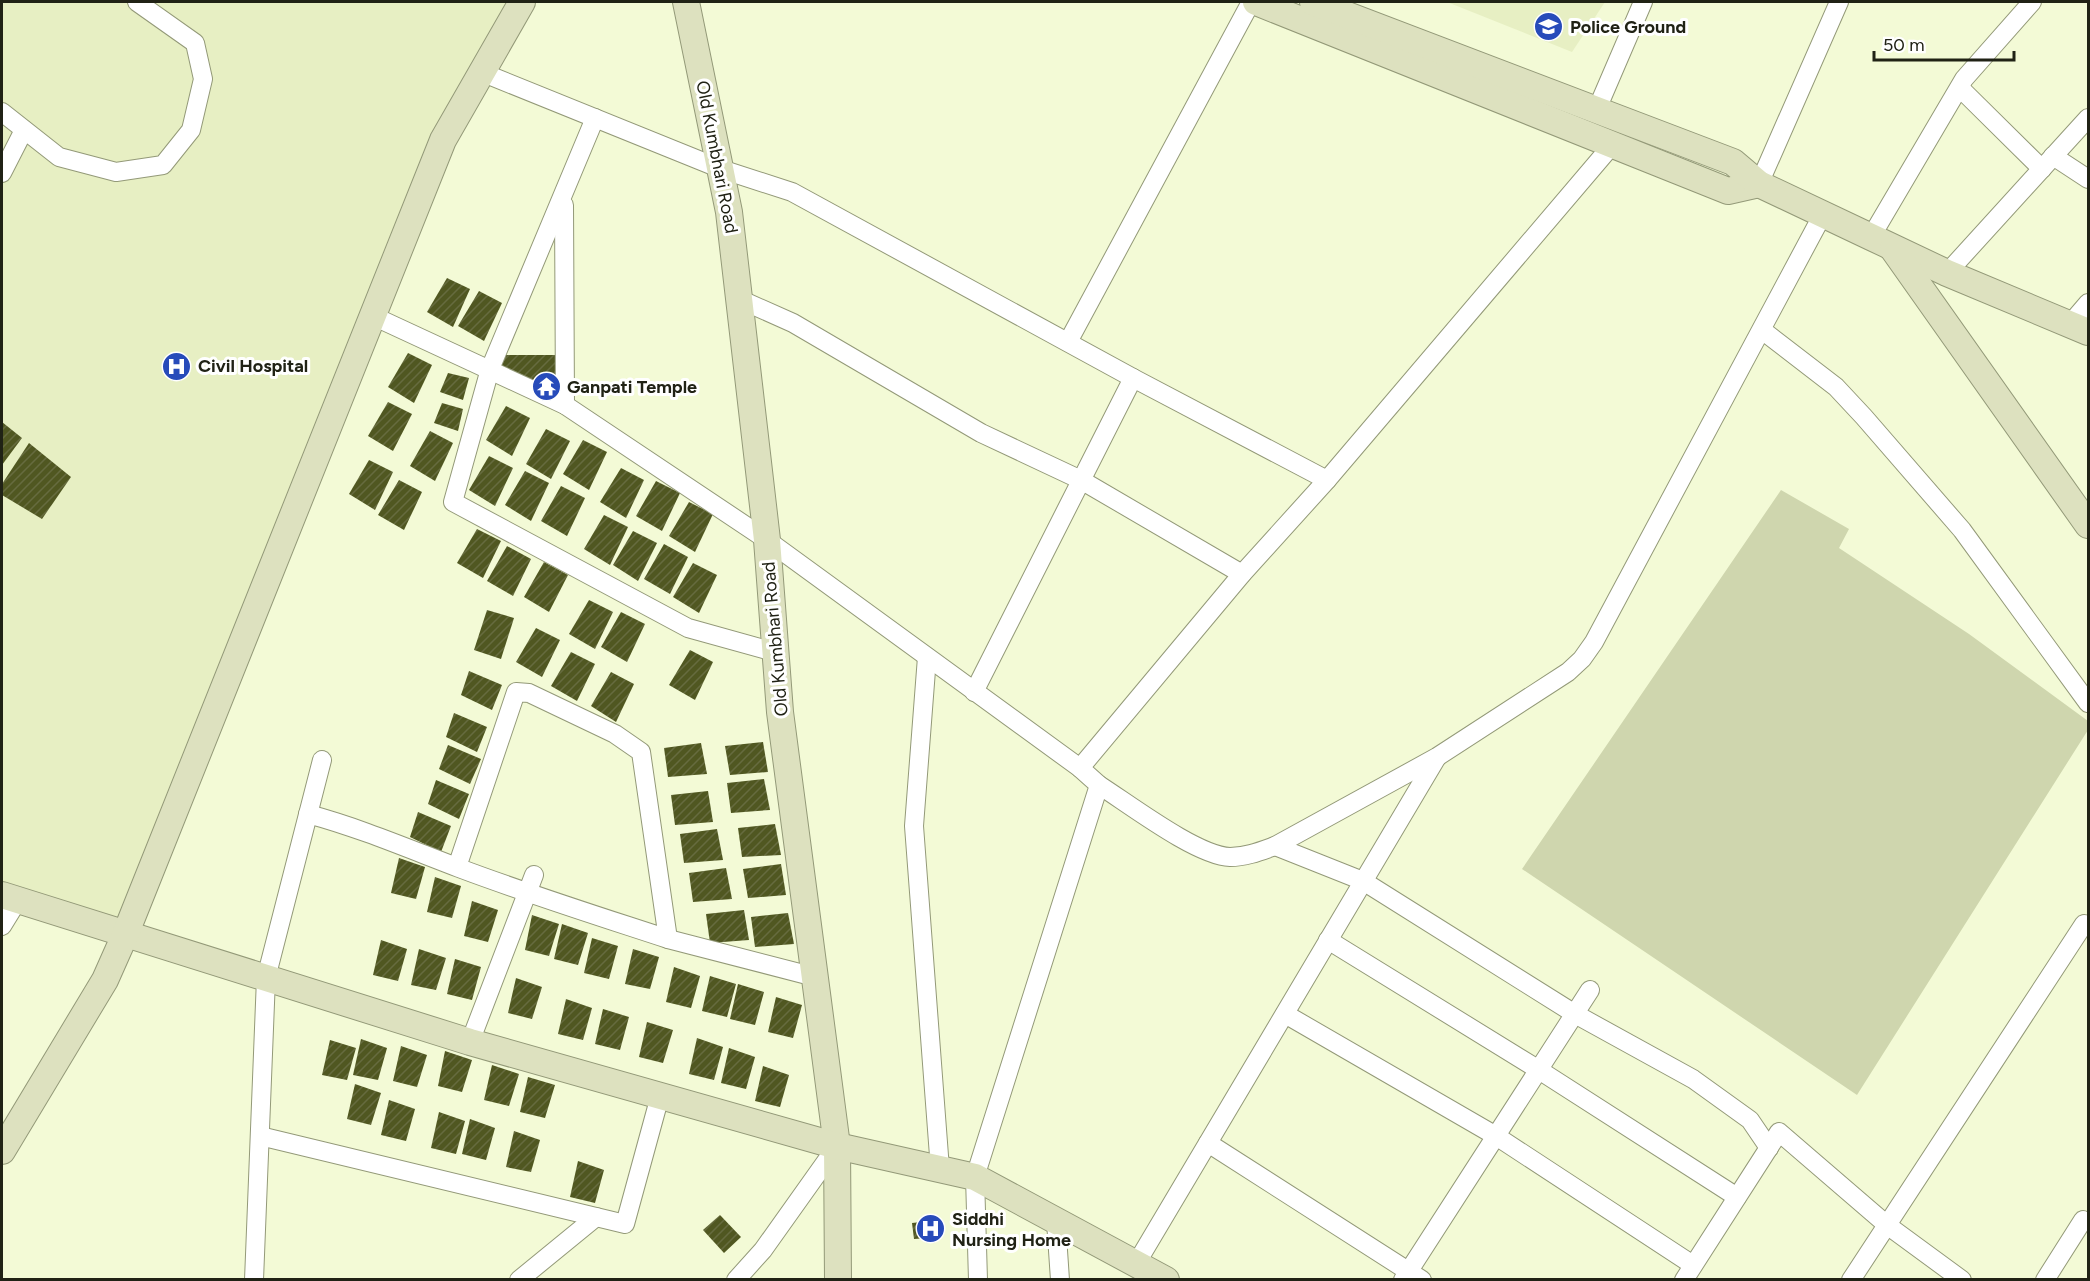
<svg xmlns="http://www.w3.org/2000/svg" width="2090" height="1281" font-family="Figtree,sans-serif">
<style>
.built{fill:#e7efc3}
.park{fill:#cfd6ae}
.building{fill:url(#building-hatch)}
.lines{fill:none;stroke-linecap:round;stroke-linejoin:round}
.street-casing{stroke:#939978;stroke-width:20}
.secondary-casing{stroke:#939978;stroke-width:28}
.street{stroke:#fff;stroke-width:18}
.secondary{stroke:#dde1bf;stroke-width:26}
.labels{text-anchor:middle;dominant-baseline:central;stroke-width:6;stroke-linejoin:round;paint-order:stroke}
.poi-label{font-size:18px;font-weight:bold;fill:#202215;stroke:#fff;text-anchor:start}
.street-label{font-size:18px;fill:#202215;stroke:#fff}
</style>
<defs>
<pattern id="building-hatch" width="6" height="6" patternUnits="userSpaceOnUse" patternTransform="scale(1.5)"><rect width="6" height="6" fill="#505721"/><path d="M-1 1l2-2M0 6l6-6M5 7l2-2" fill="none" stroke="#666b3f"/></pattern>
</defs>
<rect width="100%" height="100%" fill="#f3fad6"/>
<g class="built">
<path d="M2,2h518l-77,138 -318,795 -123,-46z"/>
<path d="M1447,2h158l-33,50z"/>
</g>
<path class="park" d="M1781,490l68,39 -10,19 130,86 119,87v9l-231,365 -335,-226z"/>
<g class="building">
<path d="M447,278l23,11 -17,38 -26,-15z"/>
<path d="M479,291l23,12 -18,38 -26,-15z"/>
<path d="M408,353l24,12 -18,38 -26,-16z"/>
<path d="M496,355h69v50l-75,-36z"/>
<path d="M448,373l21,5 -6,22 -23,-8z"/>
<path d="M388,402l24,12 -19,37 -25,-15z"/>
<path d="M442,403l21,6 -5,22 -24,-8z"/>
<path d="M506,406l24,12 -18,38 -26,-16z"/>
<path d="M2,422l20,16 -20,27z"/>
<path d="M546,429l24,12 -19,38 -25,-15z"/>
<path d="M430,431l23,12 -18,38 -25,-15z"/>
<path d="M583,440l24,12 -18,38 -26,-16z"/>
<path d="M29,443l42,34 -29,42 -40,-24v-11z"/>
<path d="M489,456l24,12 -18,38 -26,-16z"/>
<path d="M369,460l24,12 -18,38 -26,-16z"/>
<path d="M621,468l23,12 -18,38 -26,-16z"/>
<path d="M525,471l24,12 -18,38 -26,-16z"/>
<path d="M399,480l23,12 -18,38 -26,-15z"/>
<path d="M656,481l24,12 -18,38 -26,-15z"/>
<path d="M561,486l24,12 -18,38 -26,-15z"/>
<path d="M689,502l24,12 -18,38 -26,-16z"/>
<path d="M604,515l24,12 -18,38 -26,-16z"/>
<path d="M477,529l24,12 -18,37 -26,-15z"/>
<path d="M633,531l24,12 -19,38 -25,-16z"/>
<path d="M664,544l24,13 -18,37 -26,-15z"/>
<path d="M507,546l24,13 -18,37 -26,-15z"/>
<path d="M544,562l24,13 -19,37 -25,-15z"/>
<path d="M693,563l24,12 -18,38 -26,-16z"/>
<path d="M589,600l24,12 -18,37 -26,-15z"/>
<path d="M487,610l27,8 -13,41 -27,-9z"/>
<path d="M621,612l24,12 -18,38 -26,-15z"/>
<path d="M536,628l24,12 -18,37 -26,-15z"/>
<path d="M690,650l23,12 -18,38 -26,-15z"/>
<path d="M571,652l24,12 -18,37 -26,-15z"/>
<path d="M469,671l33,14 -10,25 -31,-15z"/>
<path d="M611,672l23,12 -18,38 -25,-16z"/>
<path d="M454,713l33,14 -10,25 -31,-15z"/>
<path d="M763,742l5,30 -38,3 -5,-29z"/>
<path d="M701,743l6,31 -39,3 -4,-29z"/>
<path d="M448,745l33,14 -11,25 -31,-15z"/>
<path d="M764,779l6,31 -39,3 -4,-30z"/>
<path d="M436,780l33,14 -10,25 -31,-15z"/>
<path d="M708,791l5,31 -38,3 -4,-30z"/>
<path d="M418,812l33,14 -10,26 -31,-15z"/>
<path d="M775,824l6,31 -39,2 -4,-29z"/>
<path d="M717,829l6,31 -39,3 -4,-29z"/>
<path d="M399,858l26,9 -9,32 -25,-6z"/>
<path d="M781,864l5,31 -38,3 -5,-29z"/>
<path d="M726,868l6,31 -39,3 -4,-29z"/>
<path d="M435,877l26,9 -9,32 -25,-6z"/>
<path d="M472,901l26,9 -10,32 -24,-6z"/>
<path d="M744,910l5,30 -39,3 -4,-29z"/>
<path d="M788,913l6,31 -39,3 -4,-30z"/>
<path d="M532,915l27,9 -10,32 -24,-6z"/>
<path d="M562,924l26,9 -10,32 -24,-6z"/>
<path d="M592,938l26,8 -9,33 -25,-6z"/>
<path d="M381,940l26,9 -9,32 -25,-6z"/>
<path d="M419,949l27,9 -10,32 -25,-5z"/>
<path d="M633,949l26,8 -9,32 -25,-5z"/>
<path d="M455,959l26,8 -9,33 -25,-6z"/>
<path d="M674,967l26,9 -9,32 -25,-6z"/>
<path d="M710,976l26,8 -9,33 -25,-6z"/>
<path d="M516,978l26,9 -10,32 -24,-6z"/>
<path d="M738,984l26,8 -9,33 -25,-6z"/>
<path d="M776,997l26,8 -9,33 -25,-6z"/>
<path d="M566,999l26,9 -9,32 -25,-6z"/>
<path d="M603,1009l26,8 -9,33 -25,-6z"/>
<path d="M647,1022l26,8 -10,33 -24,-6z"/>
<path d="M697,1038l26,9 -9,33 -25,-6z"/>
<path d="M361,1039l26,9 -9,32 -25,-5z"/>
<path d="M330,1040l26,8 -9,32 -25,-5z"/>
<path d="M401,1046l26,9 -10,32 -24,-6z"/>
<path d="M729,1048l26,9 -9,32 -25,-6z"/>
<path d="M445,1051l27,9 -10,32 -24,-6z"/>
<path d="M492,1065l27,9 -10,32 -25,-6z"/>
<path d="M763,1066l26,9 -9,32 -25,-6z"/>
<path d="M528,1077l27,8 -10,33 -25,-6z"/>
<path d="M355,1084l26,9 -10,32 -24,-6z"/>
<path d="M389,1100l26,9 -9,32 -25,-6z"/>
<path d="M439,1112l26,9 -9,33 -25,-6z"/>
<path d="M470,1119l25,9 -9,32 -24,-6z"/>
<path d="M514,1131l26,9 -9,32 -25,-5z"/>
<path d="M578,1161l26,9 -9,33 -25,-6z"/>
<path d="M720,1215l21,22 -17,16 -21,-23z"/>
<path d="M940,1220l1,17 -27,2 -2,-16z"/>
</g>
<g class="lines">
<defs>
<g id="street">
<path d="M481,72l240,97 71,23 341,186 -159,314"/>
<path d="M1960,88l82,81"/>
<path d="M1597,109l46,-107"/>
<path d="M2,112l57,45 57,15 47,-7 28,-35 12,-51 -8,-36 -58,-41"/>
<path d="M595,118l-105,251 -37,133 235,126 86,24"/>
<path d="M2053,156l35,23"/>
<path d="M2,173l22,-43"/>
<path d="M1759,184l80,-182"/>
<path d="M564,205l1,200"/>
<path d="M1871,237l93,-158 68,-77"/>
<path d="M1947,273l141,-155"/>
<path d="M739,299l54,24 188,110 100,47 161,94"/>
<path d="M373,316l192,89 202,135 313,228 19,17 -124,392 3,103"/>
<path d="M2070,324l18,-21"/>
<path d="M1762,330l74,57 28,30 98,113 126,173"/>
<path d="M1068,342l183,-340"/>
<path d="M1327,480l286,-336"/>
<path d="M927,657l-13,169 26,343"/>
<path d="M1080,768l162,-194 85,-94 -194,-102"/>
<path d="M1099,785c30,19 98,71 131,72 16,0 31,-6 45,-11l162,-89 131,-85 14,-13 12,-17 229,-428"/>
<path d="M308,814c52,14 101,35 151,54 69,26 139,48 209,71l-27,-187 -26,-18 -86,-41 -13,-1 -59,175"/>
<path d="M1275,846l88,35 212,133 118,65 57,41 19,28"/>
<path d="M2,926l16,-26"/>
<path d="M668,939l147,38"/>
<path d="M1328,940l211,130 198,127"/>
<path d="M1285,1014l211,122 197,129"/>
<path d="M470,1042l64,-167"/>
<path d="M260,1136l365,88 35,-128"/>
<path d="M1208,1143l214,137"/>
<path d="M1056,1221l4,59"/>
<path d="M1136,1264l300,-505"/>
<path d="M254,1280l12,-302 56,-218"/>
<path d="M519,1280l77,-63"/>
<path d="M736,1280l27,-30 74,-104"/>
<path d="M1403,1280l187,-290"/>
<path d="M1684,1280l95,-148 108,93 75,55"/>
<path d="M1851,1280l233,-356"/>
<path d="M2045,1280l38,-60"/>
</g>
<g id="secondary">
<path d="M686,2l43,210 38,328 13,172 57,434 1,134"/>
<path d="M1256,2l472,189 31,-7"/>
<path d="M1313,2l420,160 26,22 112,53 76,36 141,59"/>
<path d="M1893,249l195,276"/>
<path d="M2,895l468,147 367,104 138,31 191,103"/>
<path d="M2,1151l103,-171 20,-45 318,-795 79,-138"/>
</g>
</defs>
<use href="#street" class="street-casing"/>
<use href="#secondary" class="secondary-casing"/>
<use href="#street" class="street"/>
<use href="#secondary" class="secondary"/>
</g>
<defs>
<symbol id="school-disc" viewBox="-11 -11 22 22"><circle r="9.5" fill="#274bba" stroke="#fff"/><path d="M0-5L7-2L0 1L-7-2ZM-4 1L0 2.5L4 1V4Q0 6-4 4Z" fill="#fff"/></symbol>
<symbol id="hospital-disc" viewBox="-11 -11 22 22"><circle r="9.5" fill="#274bba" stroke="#fff"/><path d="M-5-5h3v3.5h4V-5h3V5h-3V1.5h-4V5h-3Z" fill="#fff"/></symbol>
<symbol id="temple-disc" viewBox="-11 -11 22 22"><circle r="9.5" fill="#274bba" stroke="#fff"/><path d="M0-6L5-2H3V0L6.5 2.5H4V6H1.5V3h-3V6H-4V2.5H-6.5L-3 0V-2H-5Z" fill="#fff"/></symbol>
</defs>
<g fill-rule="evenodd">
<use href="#school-disc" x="1532" y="10" width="33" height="33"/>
<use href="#hospital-disc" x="160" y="350" width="33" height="33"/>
<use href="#temple-disc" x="530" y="370" width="33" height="33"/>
<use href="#hospital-disc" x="914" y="1212" width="33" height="33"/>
</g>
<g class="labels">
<g class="poi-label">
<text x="1570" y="27">Police Ground</text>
<text x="198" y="366">Civil Hospital</text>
<text x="567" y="387">Ganpati Temple</text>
<text x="952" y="1219">Siddhi<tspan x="952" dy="21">Nursing Home</tspan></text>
</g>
<g class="street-label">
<text transform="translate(717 157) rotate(79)">Old Kumbhari Road</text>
<text transform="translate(775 639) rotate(-95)">Old Kumbhari Road</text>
</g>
</g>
<rect width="2090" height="1281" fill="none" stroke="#202215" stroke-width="6"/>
<path d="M1874 51v9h140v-9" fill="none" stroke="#202215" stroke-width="3"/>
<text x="1883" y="51" font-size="18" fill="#202215" stroke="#ffffff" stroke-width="4.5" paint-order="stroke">50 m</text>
</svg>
